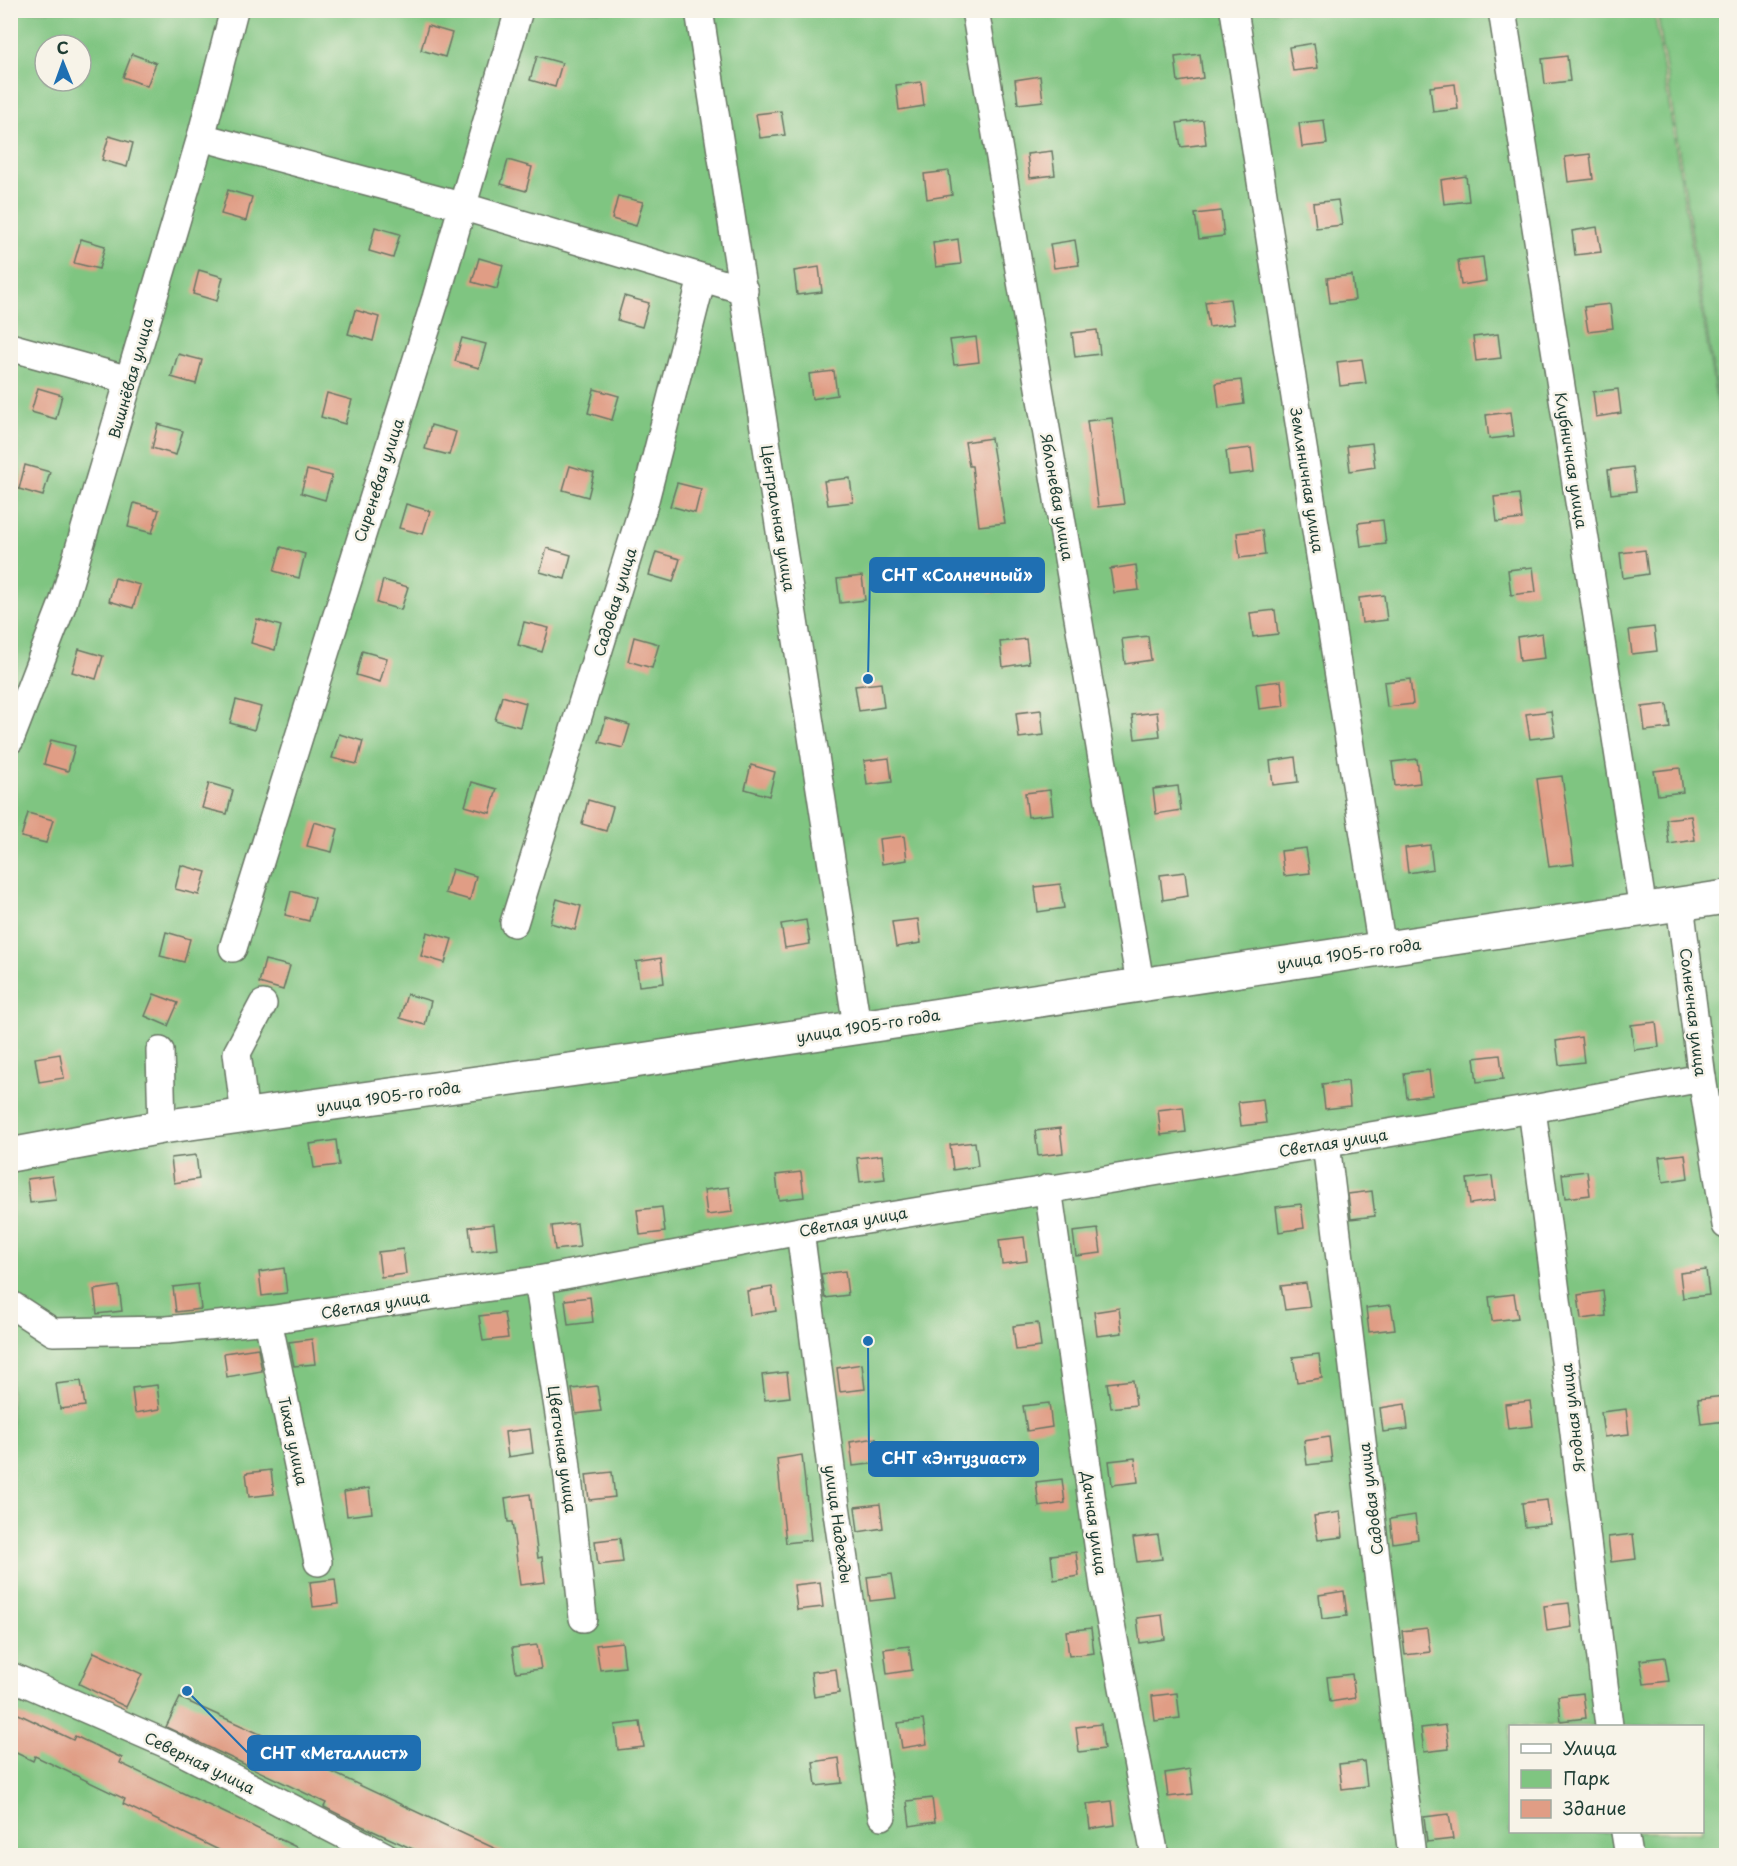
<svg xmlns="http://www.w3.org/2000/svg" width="1737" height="1866" font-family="'Playpen Sans',sans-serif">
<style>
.green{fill:#7fc581;stroke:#4f815a;stroke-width:1.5;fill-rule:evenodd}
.building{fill:#e09d85}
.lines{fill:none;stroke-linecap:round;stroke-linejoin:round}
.minor-casing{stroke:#687664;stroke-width:30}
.tertiary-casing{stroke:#687664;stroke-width:36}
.minor{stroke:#fff;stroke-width:27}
.tertiary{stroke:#fff;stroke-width:33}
.labels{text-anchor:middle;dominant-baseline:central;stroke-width:5;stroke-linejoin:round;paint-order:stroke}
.street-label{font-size:15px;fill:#1f3d34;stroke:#f7f3e8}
.leader{fill:none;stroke:#1f6fb2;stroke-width:2}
.callout-dot{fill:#1f6fb2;stroke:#f7f3e8;stroke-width:2}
.callout{fill:#1f6fb2;stroke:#1f6fb2;stroke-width:2}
.callout-label{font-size:16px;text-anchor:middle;font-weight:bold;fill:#fff}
</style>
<rect width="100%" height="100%" fill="#f7f3e8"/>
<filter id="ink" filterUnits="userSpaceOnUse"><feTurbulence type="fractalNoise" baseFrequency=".0167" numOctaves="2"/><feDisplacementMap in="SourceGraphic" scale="12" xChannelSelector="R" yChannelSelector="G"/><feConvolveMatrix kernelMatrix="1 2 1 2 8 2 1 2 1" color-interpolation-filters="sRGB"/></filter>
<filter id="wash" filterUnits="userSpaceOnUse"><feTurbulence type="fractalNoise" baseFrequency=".008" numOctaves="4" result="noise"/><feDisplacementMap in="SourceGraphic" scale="24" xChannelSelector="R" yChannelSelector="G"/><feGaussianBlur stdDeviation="1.35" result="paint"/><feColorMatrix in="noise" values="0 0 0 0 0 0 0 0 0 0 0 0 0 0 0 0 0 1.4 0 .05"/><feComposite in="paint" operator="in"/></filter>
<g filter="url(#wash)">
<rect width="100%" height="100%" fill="#efdfbe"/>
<g class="green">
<path d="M11,11h1643l72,450v1394l-1715,1zM45,45h36v36h-36zM1510,1726h192v106h-192z"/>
<path d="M1657,11h69v441z"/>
</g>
<g id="blocks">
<g class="building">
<path d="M428,26l24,7 -7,24 -24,-7z"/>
<path d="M1314,43l4,25 -25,3 -4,-24z"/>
<path d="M132,54l24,9 -9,23 -24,-9z"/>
<path d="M1200,54l3,24 -25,4 -3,-25z"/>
<path d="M537,56l25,7 -7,24 -25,-7z"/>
<path d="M1567,56l3,25 -25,3 -3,-25z"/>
<path d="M1040,76l3,25 -25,3 -3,-24z"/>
<path d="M921,82l3,24 -25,4 -3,-25z"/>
<path d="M1455,84l3,25 -25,3 -3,-25z"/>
<path d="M781,111l4,24 -25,3 -4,-24z"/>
<path d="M1203,120l3,24 -25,3 -4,-24z"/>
<path d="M1324,120l3,24 -25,3 -3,-24z"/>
<path d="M109,136l24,7 -6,24 -25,-7z"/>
<path d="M1052,151l3,24 -25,3 -3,-24z"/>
<path d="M1590,154l3,25 -25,3 -3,-25z"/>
<path d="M508,160l24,7 -6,24 -25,-7z"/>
<path d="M949,171l3,24 -25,4 -3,-25z"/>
<path d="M1466,176l3,25 -25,3 -3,-24z"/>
<path d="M228,190l24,7 -6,24 -25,-7z"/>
<path d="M618,196l25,6 -7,24 -24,-7z"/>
<path d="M1338,200l4,25 -26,3 -3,-25z"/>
<path d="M1221,211l3,25 -25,3 -4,-25z"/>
<path d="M375,227l25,7 -7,24 -24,-7z"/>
<path d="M1597,227l4,25 -26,3 -3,-24z"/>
<path d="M81,239l24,7 -6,23 -25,-6z"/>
<path d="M958,239l3,25 -25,3 -3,-24z"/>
<path d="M1075,240l4,25 -25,3 -4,-24z"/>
<path d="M1483,257l3,24 -25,4 -3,-25z"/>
<path d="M479,258l24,7 -6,24 -25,-7z"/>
<path d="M819,267l3,25 -25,3 -3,-24z"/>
<path d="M199,270l24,7 -6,24 -24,-7z"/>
<path d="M1352,275l3,25 -25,3 -3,-25z"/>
<path d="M624,296l25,7 -7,24 -25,-7z"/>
<path d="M1230,299l4,25 -25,3 -4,-25z"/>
<path d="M1610,304l3,24 -25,3 -4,-24z"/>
<path d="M355,310l24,7 -6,24 -25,-7z"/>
<path d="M1097,330l3,24 -25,3 -3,-24z"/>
<path d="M1498,334l3,24 -25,3 -3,-24z"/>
<path d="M976,337l3,25 -25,3 -4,-25z"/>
<path d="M462,338l24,6 -7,24 -24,-7z"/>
<path d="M178,354l24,6 -6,24 -25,-7z"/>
<path d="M1362,359l4,24 -26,3 -3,-24z"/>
<path d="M834,371l3,24 -25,4 -3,-25z"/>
<path d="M1241,380l3,24 -25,4 -3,-25z"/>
<path d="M38,388l24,7 -6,24 -25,-7z"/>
<path d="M594,389l25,7 -7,24 -24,-7z"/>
<path d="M1618,389l3,24 -25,4 -3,-25z"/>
<path d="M327,393l25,7 -7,24 -24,-7z"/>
<path d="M1511,412l3,24 -25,3 -3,-24z"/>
<path d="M1112,418l12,86 -26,3 -11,-86z"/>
<path d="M158,424l25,7 -7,24 -24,-7z"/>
<path d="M431,425l25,7 -7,23 -24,-6z"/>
<path d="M991,438l14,85 -26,3 -7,-60h-3l-4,-24z"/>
<path d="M1372,443l3,24 -25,4 -3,-25z"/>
<path d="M1251,448l3,24 -25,3 -3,-24z"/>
<path d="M25,465l25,7 -7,24 -24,-7z"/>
<path d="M570,466l24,7 -6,24 -25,-7z"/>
<path d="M1633,467l3,24 -25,3 -3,-24z"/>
<path d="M307,470l25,6 -7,24 -24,-7z"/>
<path d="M850,478l3,24 -25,3 -4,-24z"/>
<path d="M677,483l24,6 -6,24 -25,-7z"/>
<path d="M1519,494l3,25 -25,3 -3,-25z"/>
<path d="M134,503l25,7 -7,23 -24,-6z"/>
<path d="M406,504l24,7 -7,23 -24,-6z"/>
<path d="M1383,520l3,24 -25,3 -3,-24z"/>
<path d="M1262,530l3,25 -25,3 -3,-25z"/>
<path d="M281,547l24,7 -6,24 -25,-7z"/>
<path d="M547,548l24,7 -6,24 -25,-7z"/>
<path d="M1645,550l3,24 -25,4 -3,-25z"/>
<path d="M656,552l24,7 -7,23 -24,-7z"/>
<path d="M1136,565l3,25 -25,3 -4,-24z"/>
<path d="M1011,566l3,24 -25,3 -3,-24z"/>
<path d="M1533,567l3,25 -25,3 -3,-25z"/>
<path d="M862,576l3,24 -25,3 -3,-24z"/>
<path d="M115,578l25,7 -7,23 -24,-7z"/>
<path d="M383,580l25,7 -7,23 -24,-7z"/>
<path d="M1384,595l3,25 -25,3 -3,-25z"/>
<path d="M1275,610l3,24 -25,3 -3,-24z"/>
<path d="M257,619l24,7 -6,24 -24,-7z"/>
<path d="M524,622l25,6 -7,24 -24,-7z"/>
<path d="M1654,627l3,24 -25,3 -3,-24z"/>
<path d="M1542,633l3,25 -25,3 -3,-24z"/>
<path d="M1148,636l3,24 -26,4 -3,-25z"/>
<path d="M634,637l25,7 -7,24 -24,-7z"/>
<path d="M1026,639l3,24 -26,4 -3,-25z"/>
<path d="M79,649l24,7 -7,23 -24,-7z"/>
<path d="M362,651l25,7 -7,24 -24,-7z"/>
<path d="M1410,679l3,25 -26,3 -3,-25z"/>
<path d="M1281,681l3,25 -25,3 -3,-25z"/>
<path d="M881,683l3,24 -25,4 -4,-25z"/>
<path d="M502,696l24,7 -6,24 -25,-7z"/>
<path d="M236,700l25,7 -7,23 -24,-7z"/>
<path d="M1667,704l3,24 -25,3 -3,-24z"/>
<path d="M1041,710l3,25 -25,3 -3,-25z"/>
<path d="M1551,711l4,25 -25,3 -4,-25z"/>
<path d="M1157,712l3,24 -25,3 -3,-24z"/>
<path d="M606,718l24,7 -7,23 -24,-6z"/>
<path d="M339,734l24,7 -6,23 -25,-6z"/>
<path d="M51,740l24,6 -7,25 -24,-7z"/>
<path d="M1295,757l3,25 -25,3 -3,-24z"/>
<path d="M889,758l3,24 -25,3 -3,-24z"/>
<path d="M1417,759l3,24 -25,3 -3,-24z"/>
<path d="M751,765l24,7 -6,24 -24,-7z"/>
<path d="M1680,768l3,24 -25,3 -4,-24z"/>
<path d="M1562,776l12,88 -25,3 -12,-88z"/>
<path d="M472,782l25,7 -7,24 -25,-7z"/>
<path d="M209,783l24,7 -6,24 -25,-6z"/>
<path d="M1178,786l3,24 -25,4 -3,-25z"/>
<path d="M1050,790l3,24 -25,3 -3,-24z"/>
<path d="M588,800l25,7 -7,24 -24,-7z"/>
<path d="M28,813l25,7 -7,23 -25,-6z"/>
<path d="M1691,816l4,24 -26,4 -3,-25z"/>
<path d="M314,822l24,7 -6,23 -25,-6z"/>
<path d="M904,836l3,24 -25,4 -3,-25z"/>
<path d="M1430,845l3,24 -25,4 -3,-25z"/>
<path d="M1306,848l4,25 -26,3 -3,-25z"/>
<path d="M181,865l25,7 -7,23 -24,-6z"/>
<path d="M452,869l24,7 -6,24 -25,-7z"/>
<path d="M1185,872l3,24 -25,4 -3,-25z"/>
<path d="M1060,884l4,24 -26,4 -3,-25z"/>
<path d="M291,891l24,7 -6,23 -24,-6z"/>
<path d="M557,899l24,7 -6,24 -25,-7z"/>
<path d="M918,919l3,24 -25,4 -4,-25z"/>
<path d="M806,920l4,24 -25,4 -4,-24z"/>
<path d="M166,932l24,7 -6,23 -24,-6z"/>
<path d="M427,932l25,7 -7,24 -24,-7z"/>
<path d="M661,958l3,25 -25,3 -3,-24z"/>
<path d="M265,960l25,6 -7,24 -24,-7z"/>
<path d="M154,994l24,9 -10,23 -23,-10z"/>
<path d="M407,994l24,7 -6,24 -25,-7z"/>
<path d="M1656,1022l3,25 -25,3 -3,-25z"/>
<path d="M1581,1037l3,25 -25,3 -3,-24z"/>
<path d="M60,1054l4,24 -25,4 -4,-24z"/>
<path d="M1500,1055l3,24 -26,3 -3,-24z"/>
<path d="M1429,1070l3,25 -25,3 -3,-25z"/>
<path d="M1348,1081l2,25 -25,3 -3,-25z"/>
<path d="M1263,1099l3,24 -25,3 -3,-24z"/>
<path d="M1183,1107l3,25 -25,3 -3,-25z"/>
<path d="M1060,1128l3,25 -25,3 -3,-25z"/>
<path d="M336,1140l3,25 -25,3 -4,-24z"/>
<path d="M975,1142l3,24 -25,4 -3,-25z"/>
<path d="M1685,1154l3,24 -25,4 -4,-25z"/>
<path d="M196,1155l3,24 -25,4 -3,-25z"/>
<path d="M882,1155l3,24 -25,3 -3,-24z"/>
<path d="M1587,1171l3,24 -25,3 -3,-24z"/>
<path d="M801,1172l3,25 -25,3 -3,-25z"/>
<path d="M52,1176l4,24 -26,3 -3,-24z"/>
<path d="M1492,1176l3,24 -25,4 -3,-25z"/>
<path d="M729,1187l3,25 -25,3 -3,-25z"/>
<path d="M1372,1191l3,25 -24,3 -3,-25z"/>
<path d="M1301,1204l3,24 -25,4 -3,-25z"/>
<path d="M662,1207l3,25 -25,3 -3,-25z"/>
<path d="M577,1223l3,24 -25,3 -3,-24z"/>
<path d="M494,1224l3,25 -25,3 -3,-25z"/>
<path d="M1098,1229l3,24 -25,3 -3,-24z"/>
<path d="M1024,1237l3,24 -25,3 -3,-24z"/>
<path d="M403,1249l3,25 -25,3 -3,-25z"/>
<path d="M284,1268l3,25 -25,3 -3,-24z"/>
<path d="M1706,1270l3,25 -26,3 -3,-25z"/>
<path d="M845,1271l3,24 -23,3 -4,-24z"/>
<path d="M1306,1283l4,24 -25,3 -4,-24z"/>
<path d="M198,1284l3,25 -25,3 -3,-25z"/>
<path d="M119,1286l3,25 -25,3 -3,-24z"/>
<path d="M772,1287l4,24 -26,4 -3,-24z"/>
<path d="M1603,1291l3,25 -25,3 -3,-24z"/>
<path d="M1514,1294l4,24 -26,3 -3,-24z"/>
<path d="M590,1297l3,25 -25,3 -3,-25z"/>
<path d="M1391,1305l4,24 -26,3 -3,-24z"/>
<path d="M1119,1308l3,25 -25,3 -3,-24z"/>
<path d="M504,1313l4,25 -25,3 -4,-25z"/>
<path d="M1038,1323l3,24 -25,3 -3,-24z"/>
<path d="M312,1339l3,25 -21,2 -5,-24z"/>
<path d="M258,1348l4,23 -35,6 -3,-24z"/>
<path d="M1319,1354l3,24 -25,4 -4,-25z"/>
<path d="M862,1364l3,25 -25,3 -3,-24z"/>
<path d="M787,1372l3,25 -25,3 -3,-25z"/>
<path d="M1133,1380l3,25 -25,3 -4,-25z"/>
<path d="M81,1381l4,25 -25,3 -4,-25z"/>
<path d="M157,1385l3,24 -25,4 -3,-25z"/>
<path d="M597,1386l4,25 -25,3 -4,-25z"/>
<path d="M1724,1396l2,25 -25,3 -3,-25z"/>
<path d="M1530,1401l3,25 -25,3 -3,-25z"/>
<path d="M1049,1403l3,24 -25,4 -4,-25z"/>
<path d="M1405,1404l3,25 -25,3 -3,-24z"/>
<path d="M1626,1409l3,25 -25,3 -3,-25z"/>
<path d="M530,1429l3,24 -25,4 -3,-25z"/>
<path d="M1329,1437l3,25 -25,3 -3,-24z"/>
<path d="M876,1438l3,25 -26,3 -3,-24z"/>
<path d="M802,1455l9,85 -25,3 -9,-84z"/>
<path d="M1135,1458l3,24 -26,3 -3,-24z"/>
<path d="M271,1470l3,24 -25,3 -3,-24z"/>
<path d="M612,1472l3,25 -26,3 -3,-25z"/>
<path d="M1062,1479l3,24 -26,4 -3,-25z"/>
<path d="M369,1488l3,25 -25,3 -3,-24z"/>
<path d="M530,1494l8,64 4,-1 3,25 -25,3 -8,-63h-4l-3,-24z"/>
<path d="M1547,1500l3,24 -25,3 -3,-24z"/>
<path d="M880,1504l3,24 -25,4 -3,-25z"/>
<path d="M1340,1512l3,25 -25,3 -4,-24z"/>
<path d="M1415,1515l3,24 -25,4 -3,-24z"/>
<path d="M1633,1534l3,25 -25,3 -3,-25z"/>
<path d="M1158,1535l4,24 -25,3 -4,-24z"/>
<path d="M620,1538l3,24 -25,3 -3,-24z"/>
<path d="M1076,1552l3,24 -25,4 -3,-25z"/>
<path d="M892,1574l4,24 -26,3 -3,-24z"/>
<path d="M335,1579l3,25 -25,3 -3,-25z"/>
<path d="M820,1582l3,25 -26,3 -3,-25z"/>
<path d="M1344,1591l3,25 -25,3 -3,-24z"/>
<path d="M1569,1603l3,24 -25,4 -3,-25z"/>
<path d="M1162,1615l3,24 -25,4 -3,-25z"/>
<path d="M1091,1628l3,25 -25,3 -3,-25z"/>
<path d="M1427,1628l3,24 -25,3 -3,-24z"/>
<path d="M622,1642l3,25 -25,3 -4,-25z"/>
<path d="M537,1645l4,24 -25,3 -4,-24z"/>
<path d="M909,1646l3,24 -25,4 -3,-25z"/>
<path d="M94,1652l48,22 -16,33 -47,-23z"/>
<path d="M1665,1657l4,24 -25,3 -4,-24z"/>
<path d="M836,1669l3,24 -25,4 -3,-25z"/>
<path d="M1352,1674l3,24 -25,4 -3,-25z"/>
<path d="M1177,1693l3,25 -25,3 -3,-25z"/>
<path d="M1583,1693l3,25 -25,3 -3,-25z"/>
<path d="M180,1698l131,59 -3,4 203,95h-83l-66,-30 -38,-19 2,-4 -160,-76z"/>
<path d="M10,1710l63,30 2,-4 47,22 -2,5 195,93h-84l-39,-19 -69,-33 2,-5 -90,-43 -2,5 -23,-11z"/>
<path d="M923,1720l4,24 -25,4 -4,-25z"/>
<path d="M640,1722l4,25 -26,3 -3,-25z"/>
<path d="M1101,1724l3,25 -25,3 -3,-25z"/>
<path d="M1446,1725l3,24 -25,3 -3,-24z"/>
<path d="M839,1758l3,25 -26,3 -3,-24z"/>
<path d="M1364,1761l3,25 -25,3 -3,-25z"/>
<path d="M1190,1769l3,25 -25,3 -3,-24z"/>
<path d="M932,1798l3,24 -25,4 -3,-25z"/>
<path d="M1112,1801l3,24 -25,4 -3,-25z"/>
<path d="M1449,1814l4,25 -26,3 -3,-25z"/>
</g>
</g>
</g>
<g filter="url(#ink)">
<use href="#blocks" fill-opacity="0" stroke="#687664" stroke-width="1.5"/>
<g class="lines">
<defs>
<g id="minor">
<path d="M699,10l158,1016"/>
<path d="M975,10l165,973"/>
<path d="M1234,10l148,939"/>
<path d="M1502,10l141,900"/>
<path d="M201,137l260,69 283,84"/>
<path d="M10,347l119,33"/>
<path d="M10,740l53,-137 138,-466 33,-127"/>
<path d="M1680,904l22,174 24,147"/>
<path d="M514,923l130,-419 58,-226"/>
<path d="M233,948l203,-650 83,-288"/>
<path d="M160,1051l2,76"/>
<path d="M1532,1109l38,290 39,327"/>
<path d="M245,1116l-8,-63 26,-49"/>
<path d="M1326,1143l86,713"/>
<path d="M1048,1188l56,399 51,269"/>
<path d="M800,1231l35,268 47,317"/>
<path d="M538,1280l28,179 17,159"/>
<path d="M10,1304l43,28 114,-2 101,-10 270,-40 262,-49 732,-122 170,-31"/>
<path d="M268,1320l50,242"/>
<path d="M10,1676l159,69 216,111"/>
<path d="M1625,1832l4,24"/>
</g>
<path id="tertiary" d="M10,1155l152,-28 472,-66 1092,-164"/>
</defs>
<use href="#minor" class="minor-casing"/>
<use href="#tertiary" class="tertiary-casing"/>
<use href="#minor" class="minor"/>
<use href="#tertiary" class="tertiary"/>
</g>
</g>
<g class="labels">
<g class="street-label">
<text transform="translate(130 378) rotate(-74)">Вишнёвая улица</text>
<text transform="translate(1572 460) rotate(81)">Клубничная улица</text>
<text transform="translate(378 480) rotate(-72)">Сиреневая улица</text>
<text transform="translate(1308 480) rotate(81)">Земляничная улица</text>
<text transform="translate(1058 497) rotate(80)">Яблоневая улица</text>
<text transform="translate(779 518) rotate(81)">Центральная улица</text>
<text transform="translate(614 602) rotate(-73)">Садовая улица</text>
<text transform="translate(1349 953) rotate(-8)">улица 1905-го года</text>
<text transform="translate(1694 1012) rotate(83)">Солнечная улица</text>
<text transform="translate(868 1025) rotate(-9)">улица 1905-го года</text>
<text transform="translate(388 1096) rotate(-8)">улица 1905-го года</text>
<text transform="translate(1333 1142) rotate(-9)">Светлая улица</text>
<text transform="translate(853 1221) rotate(-10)">Светлая улица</text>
<text transform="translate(375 1304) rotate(-9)">Светлая улица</text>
<text transform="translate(1572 1418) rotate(-97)">Ягодная улица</text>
<text transform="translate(294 1441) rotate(78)">Тихая улица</text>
<text transform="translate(563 1449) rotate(82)">Цветочная улица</text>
<text transform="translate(1370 1499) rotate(-97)">Садовая улица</text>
<text transform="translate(1095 1523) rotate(82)">Дачная улица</text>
<text transform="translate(839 1524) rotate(82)">улица Надежды</text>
<text transform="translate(200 1762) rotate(26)">Северная улица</text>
</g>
</g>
<path class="leader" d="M868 679L870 575M868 1341L869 1459M187 1691L248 1753"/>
<g class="callout-dot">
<circle cx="868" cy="679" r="6"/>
<circle cx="868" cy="1341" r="6"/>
<circle cx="187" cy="1691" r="6"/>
</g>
<g class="callout">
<rect x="870" y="558" width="174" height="34" rx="6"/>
<rect x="869" y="1442" width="169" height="34" rx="6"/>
<rect x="248" y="1736" width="172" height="34" rx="6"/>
</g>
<g class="callout-label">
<text x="957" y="581">СНТ «Солнечный»</text>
<text x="954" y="1464">СНТ «Энтузиаст»</text>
<text x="334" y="1759">СНТ «Металлист»</text>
</g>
<rect width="1737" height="1866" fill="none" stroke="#f7f3e8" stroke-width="36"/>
<rect x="1509" y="1725" width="195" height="108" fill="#f7f3e8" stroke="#a1aaa0" stroke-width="1.5"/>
<rect x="1521" y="1744" width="30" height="9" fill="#ffffff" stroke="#a1aaa0" stroke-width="1.5"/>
<text x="1563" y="1755" font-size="18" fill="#1f3d34">Улица</text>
<rect x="1521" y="1770" width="30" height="18" fill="#7fc581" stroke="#a1aaa0" stroke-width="1.5"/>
<text x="1563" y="1785" font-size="18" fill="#1f3d34">Парк</text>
<rect x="1521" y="1800" width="30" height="18" fill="#e09d85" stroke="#a1aaa0" stroke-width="1.5"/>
<text x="1563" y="1815" font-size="18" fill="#1f3d34">Здание</text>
<g transform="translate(63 63) rotate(359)"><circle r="28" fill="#f7f3e8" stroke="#a1aaa0" stroke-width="1.5"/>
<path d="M0-4.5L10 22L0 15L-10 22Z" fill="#1f6fb2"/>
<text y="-9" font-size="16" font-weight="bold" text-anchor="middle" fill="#1f3d34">С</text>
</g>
</svg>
